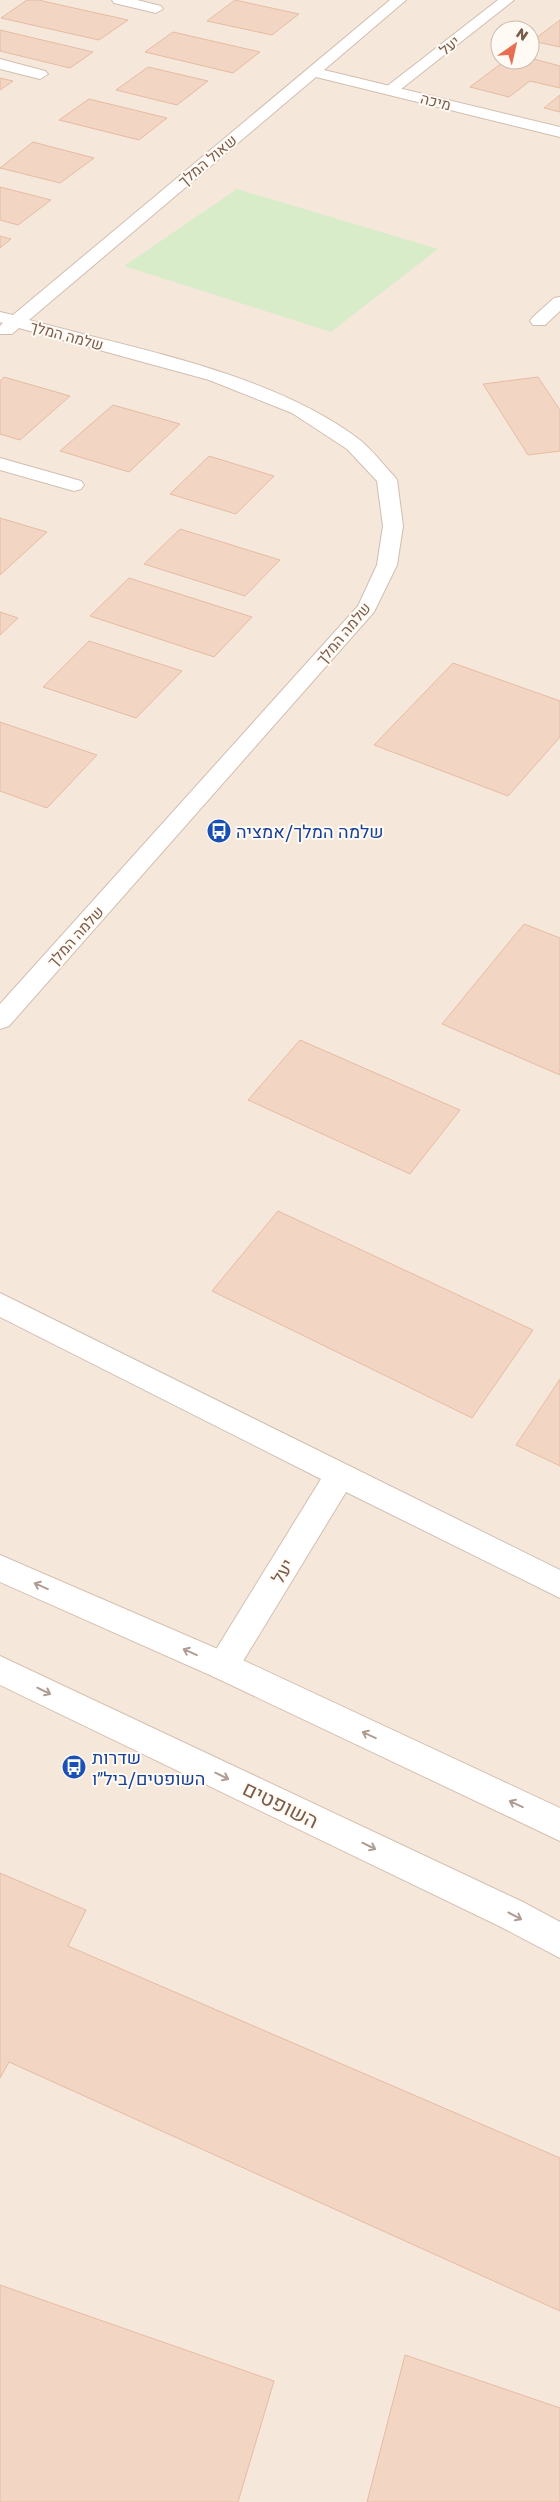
<svg xmlns="http://www.w3.org/2000/svg" width="560" height="2502" font-family="'Golos Text',Heebo,sans-serif">
<style>
.residential{fill:#f5e8da;fill-rule:evenodd}
.green{fill:#d8ecc9}
.building{fill:#f3d5c3;stroke:#e6bba3}
.lines{fill:none;stroke-linecap:round;stroke-linejoin:round}
.lane-casing{stroke:#d1beb0;stroke-width:2}
.street-casing{stroke:#d1beb0;stroke-width:2}
.secondary-casing{stroke:#d6c0b0;stroke-width:2}
.lane{fill:#fff;fill-rule:evenodd}
.street{fill:#fff;fill-rule:evenodd}
.secondary{fill:#fff;fill-rule:evenodd}
.oneway{stroke:#af9d94}
.labels{text-anchor:middle;dominant-baseline:central;stroke-width:4;stroke-linejoin:round;paint-order:stroke}
.far-street-label{font-size:15px;fill:#7a5c4d;stroke:#fffaf3}
.transit-label{font-size:18px;fill:#164399;stroke:#fffaf3;text-anchor:start}
.street-label{font-size:18px;fill:#7a5c4d;stroke:#fffaf3}
.near-street-label{font-size:21px;fill:#7a5c4d;stroke:#fffaf3}
</style>
<rect width="100%" height="100%" fill="#fdf6ec"/>
<path class="residential" d="M0,0h560v2502h-560zM500,30h30v30h-30z"/>
<path class="green" d="M237,189l201,60 -107,83 -207,-66z"/>
<g class="building">
<path d="M27,0h11l90,20 -29,20 -98,-22z"/>
<path d="M235,0l64,14 -27,21 -65,-14z"/>
<path d="M560,20v27l-28,-6z"/>
<path d="M0,30l93,22 -23,16 -70,-17z"/>
<path d="M173,32l87,20 -27,21 -88,-21z"/>
<path d="M530,58l30,8v22l-30,-7 -21,16 -39,-10 36,-27h24z"/>
<path d="M148,67l60,14 -31,24 -61,-15z"/>
<path d="M0,78l13,3 -13,9z"/>
<path d="M560,95v17l-16,-4z"/>
<path d="M89,99l78,19 -28,22 -80,-20z"/>
<path d="M33,142l61,16 -34,25 -60,-15z"/>
<path d="M0,187l51,13 -33,25 -18,-5z"/>
<path d="M0,236l11,3 -11,9z"/>
<path d="M4,377l66,19 -50,44 -20,-6v-53z"/>
<path d="M538,377l22,33v41l-32,4 -45,-71z"/>
<path d="M113,405l67,19 -51,48 -69,-21z"/>
<path d="M209,456l65,20 -38,38 -66,-20z"/>
<path d="M0,518l47,14 -47,43z"/>
<path d="M180,529l100,31 -35,36 -101,-32z"/>
<path d="M129,578l123,39 -38,40 -124,-41z"/>
<path d="M0,612l18,6 -18,17z"/>
<path d="M89,641l93,30 -46,47 -93,-31z"/>
<path d="M453,663l107,38v36l-52,59 -134,-51z"/>
<path d="M0,722l97,33 -50,53 -47,-17z"/>
<path d="M524,924l36,14v137l-118,-51z"/>
<path d="M300,1040l160,70 -50,64 -162,-74z"/>
<path d="M278,1211l255,119 -61,88 -260,-127z"/>
<path d="M560,1379v87l-44,-21z"/>
<path d="M0,1873l86,37 -18,36 492,212v153l-551,-249 -9,16z"/>
<path d="M0,2285l274,96 -36,121h-238z"/>
<path d="M405,2355l155,53v94h-193z"/>
</g>
<g class="lines">
<defs>
<g id="lane">
<path d="M498,0h16l-118,93h-10l-3,-3 3,-3z"/>
<path d="M560,297v14l-15,14h-12l-3,-4 3,-4 21,-19z"/>
<path d="M0,1293l560,277v28l-214,-106 -112,184 -11,4 -11,-4 -5,-10 5,-10 109,-177 -321,-162z"/>
</g>
<g id="street">
<path d="M112,0h25l24,6 2,3 -7,4 -42,-10z"/>
<path d="M390,0h16l-82,70 236,57v10l-244,-60 -287,243c106,29 243,53 331,120 12,10 23,24 34,36l3,4 6,46 -6,39 -23,47 -365,414 -9,3v-25l358,-398 19,-41 6,-39 -6,-45 -30,-32 -55,-36 -83,-33 -190,-52 -7,6h-12v-8l3,-3 -3,-1v-10l13,3z"/>
<path d="M0,59l45,12 3,3 -8,5 -40,-10z"/>
<path d="M0,458l81,23 3,4 -3,4 -7,2 -74,-21z"/>
</g>
<g id="secondary">
<path d="M0,1555l234,101 326,152v33l-348,-165 -212,-94z"/>
<path d="M0,1656l523,246 37,20v36l-61,-32 -499,-241z"/>
</g>
</defs>
<use href="#lane" class="lane-casing"/>
<use href="#street" class="street-casing"/>
<use href="#secondary" class="secondary-casing"/>
<use href="#lane" class="lane"/>
<use href="#street" class="street"/>
<use href="#secondary" class="secondary"/>
</g>
<defs><path id="oneway-shaft" d="M-6 0H5M1.5-3L5.5 0L1.5 3" fill="none" stroke-width="1.6" stroke-linecap="round" stroke-linejoin="round" transform="scale(1.25)"/></defs>
<g class="oneway">
<use href="#oneway-shaft" transform="translate(41 1586) rotate(-156)"/>
<use href="#oneway-shaft" transform="translate(190 1652) rotate(-156)"/>
<use href="#oneway-shaft" transform="translate(44 1691) rotate(26)"/>
<use href="#oneway-shaft" transform="translate(369 1735) rotate(-155)"/>
<use href="#oneway-shaft" transform="translate(222 1776) rotate(26)"/>
<use href="#oneway-shaft" transform="translate(516 1804) rotate(-155)"/>
<use href="#oneway-shaft" transform="translate(369 1846) rotate(26)"/>
<use href="#oneway-shaft" transform="translate(515 1916) rotate(28)"/>
</g>
<defs>
<symbol id="bus-disc" viewBox="-11 -11 22 22"><circle r="9.5" fill="#1a4fb4" stroke="#fffaf3"/><path d="M-5-6H5V4H4V6H2V4H-2V6H-4V4H-5ZM-3.5-4V0h7V-4ZM-3.5 1.2v1.5H-2V1.2ZM2 1.2v1.5H3.5V1.2Z" fill="#fff"/></symbol>
</defs>
<g fill-rule="evenodd">
<use href="#bus-disc" x="205" y="817" width="28" height="28"/>
<use href="#bus-disc" x="60" y="1753" width="28" height="28"/>
</g>
<g class="labels">
<g class="far-street-label">
<text transform="translate(449 45) rotate(-38)">יעל</text>
<text transform="translate(436 101) rotate(14)">מיכה</text>
<text transform="translate(207 160) rotate(-40)">שאול המלך</text>
<text transform="translate(67 335) rotate(15)">שלמה המלך</text>
<text transform="translate(343 633) rotate(-50)">שלמה המלך</text>
<text transform="translate(75 936) rotate(-48)">שלמה המלך</text>
</g>
<g class="transit-label">
<text x="236" y="831">שלמה המלך/אמציה</text>
<text x="92" y="1757">שדרות<tspan x="92" dy="21">השופטים/ביל״ו</tspan></text>
</g>
<g class="street-label">
<text transform="translate(282 1571) rotate(-59)">יעל</text>
</g>
<g class="near-street-label">
<text transform="translate(281 1804) rotate(26)">השופטים</text>
</g>
</g>
<g transform="translate(515 45) rotate(34)"><circle r="24" fill="#fffaf3" stroke="#cabbb1"/>
<path d="M0-4L9 19L0 12L-9 19Z" fill="#e76f51"/>
<text y="-8" font-size="14" font-weight="bold" text-anchor="middle" fill="#7a5c4d">N</text>
</g>
</svg>
